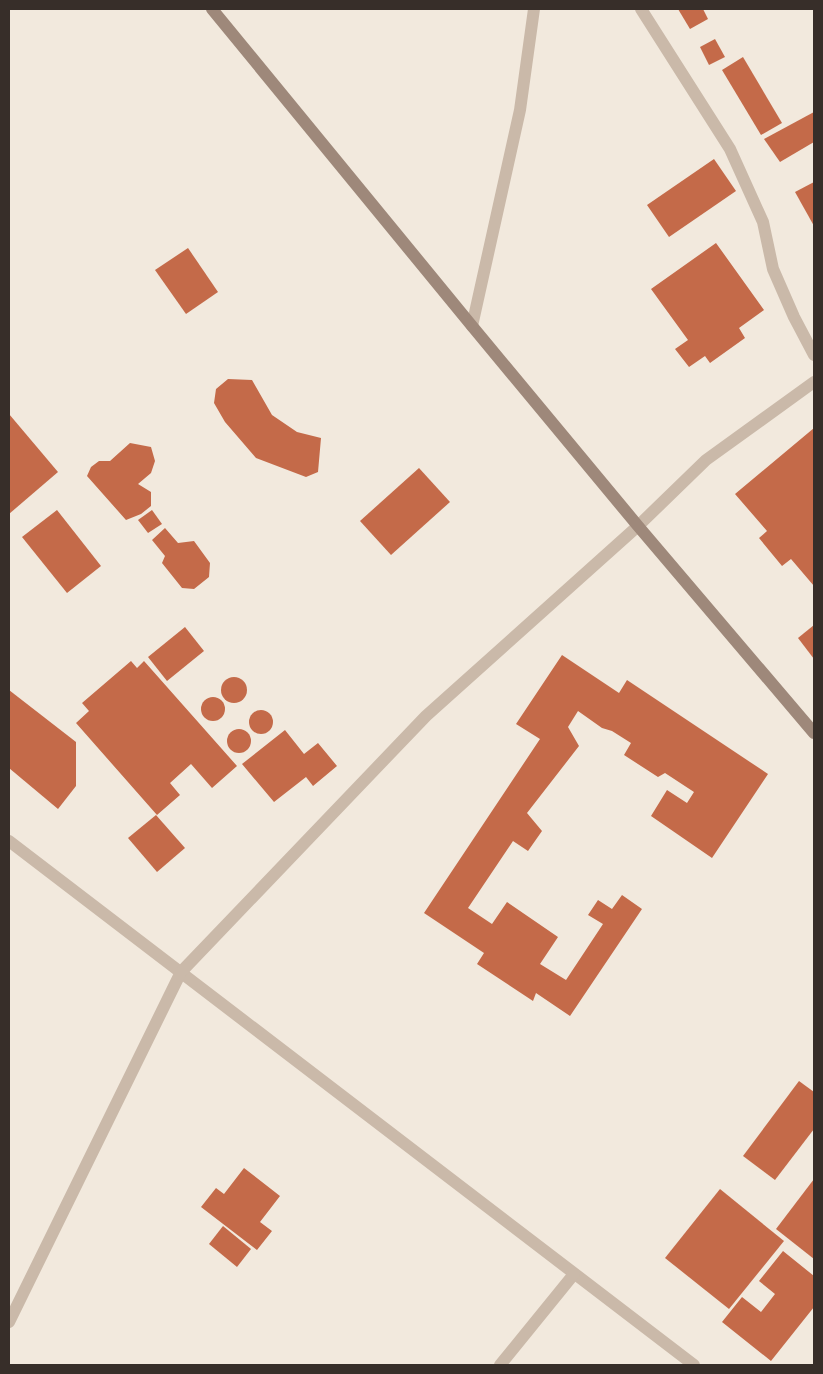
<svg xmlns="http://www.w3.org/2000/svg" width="823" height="1374" font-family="'Roboto Condensed',sans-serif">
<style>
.building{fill:#c46a49}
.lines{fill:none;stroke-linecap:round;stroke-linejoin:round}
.street{stroke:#cab9a9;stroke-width:12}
.secondary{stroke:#9e887a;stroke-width:12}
</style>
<rect width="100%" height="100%" fill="#f2e9dd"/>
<g class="building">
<path d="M678,9h25l5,10 -18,10z"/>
<path d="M715,39l10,18 -16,8 -9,-18z"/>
<path d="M743,57l39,66 -21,12 -39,-65z"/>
<path d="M814,112v30l-34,20 -16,-23z"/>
<path d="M714,159l22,32 -67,46 -22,-32z"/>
<path d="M814,182v44l-19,-34z"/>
<path d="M716,243l48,67 -25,18 6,10 -35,25 -5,-7 -16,11 -14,-18 13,-9 -37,-51z"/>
<path d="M188,248l30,44 -32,22 -31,-44z"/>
<path d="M228,379l24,1 20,35 25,17 24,6 -3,34 -12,5 -50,-19 -31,-36 -11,-19 2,-14z"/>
<path d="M9,414l49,58 -49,42z"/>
<path d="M814,428v158l-23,-27 -9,7 -23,-28 8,-7 -32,-37z"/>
<path d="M130,443l21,4 4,14 -4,12 -13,11 13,8v14l-10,8 -15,6 -39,-44 4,-9 8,-6h11z"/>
<path d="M419,468l31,34 -59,53 -31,-34z"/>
<path d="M57,510l44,56 -34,27 -45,-56z"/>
<path d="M152,510l10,14 -14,9 -10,-13z"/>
<path d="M165,528l13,15 16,-2 16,22 -1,14 -15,12 -12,-1 -20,-25 3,-7 -13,-16z"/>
<path d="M814,625v34l-16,-21z"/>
<path d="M185,627l19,24 -37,30 -19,-24z"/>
<path d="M562,655l57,38 8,-13 141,94 -56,84 -61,-42 16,-26 20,13 7,-11 -29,-19 -7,4 -34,-22 7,-12 -19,-12 -10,-3 -24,-17 -10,16 11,19 -52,67 15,18 -14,20 -15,-10 -45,67 24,16 15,-22 51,35 -18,27 26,16 37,-56 -15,-9 10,-15 14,9 10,-14 20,14 -72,107 -34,-23 -3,8 -56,-37 7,-11 -60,-40 116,-174 -24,-15z"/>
<path d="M131,661l6,7 7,-7 93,105 -25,22 -21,-24 -21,19 10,12 -23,20 -81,-92 13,-12 -7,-8z"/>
<circle cx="234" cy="690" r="13"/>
<path d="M9,690l67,52v44l-18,23 -49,-41z"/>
<circle cx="213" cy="709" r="12"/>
<circle cx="261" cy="722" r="12"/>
<circle cx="239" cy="741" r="12"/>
<path d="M285,730l19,24 14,-11 19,23 -24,20 -7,-9 -32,25 -32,-38z"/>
<path d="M156,815l29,33 -28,24 -29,-34z"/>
<path d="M799,1081l15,11v37l-39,51 -32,-24z"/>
<path d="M244,1168l36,28 -20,26 12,9 -15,19 -56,-43 15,-19 8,6z"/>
<path d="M814,1179v80l-38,-30z"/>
<path d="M720,1189l64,52 -55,68 -64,-51z"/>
<path d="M223,1226l28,23 -14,18 -28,-23z"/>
<path d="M783,1251l31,25v31l-43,54 -49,-39 20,-25 19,15 14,-18 -16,-13z"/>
</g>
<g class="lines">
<g class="street">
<path d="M641,9l89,140 33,73 10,47 21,48 20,38"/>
<path d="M472,326l48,-216 14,-101"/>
<path d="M9,841l685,524"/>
<path d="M9,1322l172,-350 245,-256 212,-190 68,-66 108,-78"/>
<path d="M500,1365l74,-91"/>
</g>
<path class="secondary" d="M212,9l260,317 166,200 176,207"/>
</g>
<rect width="823" height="1374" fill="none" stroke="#372e29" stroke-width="20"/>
</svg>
